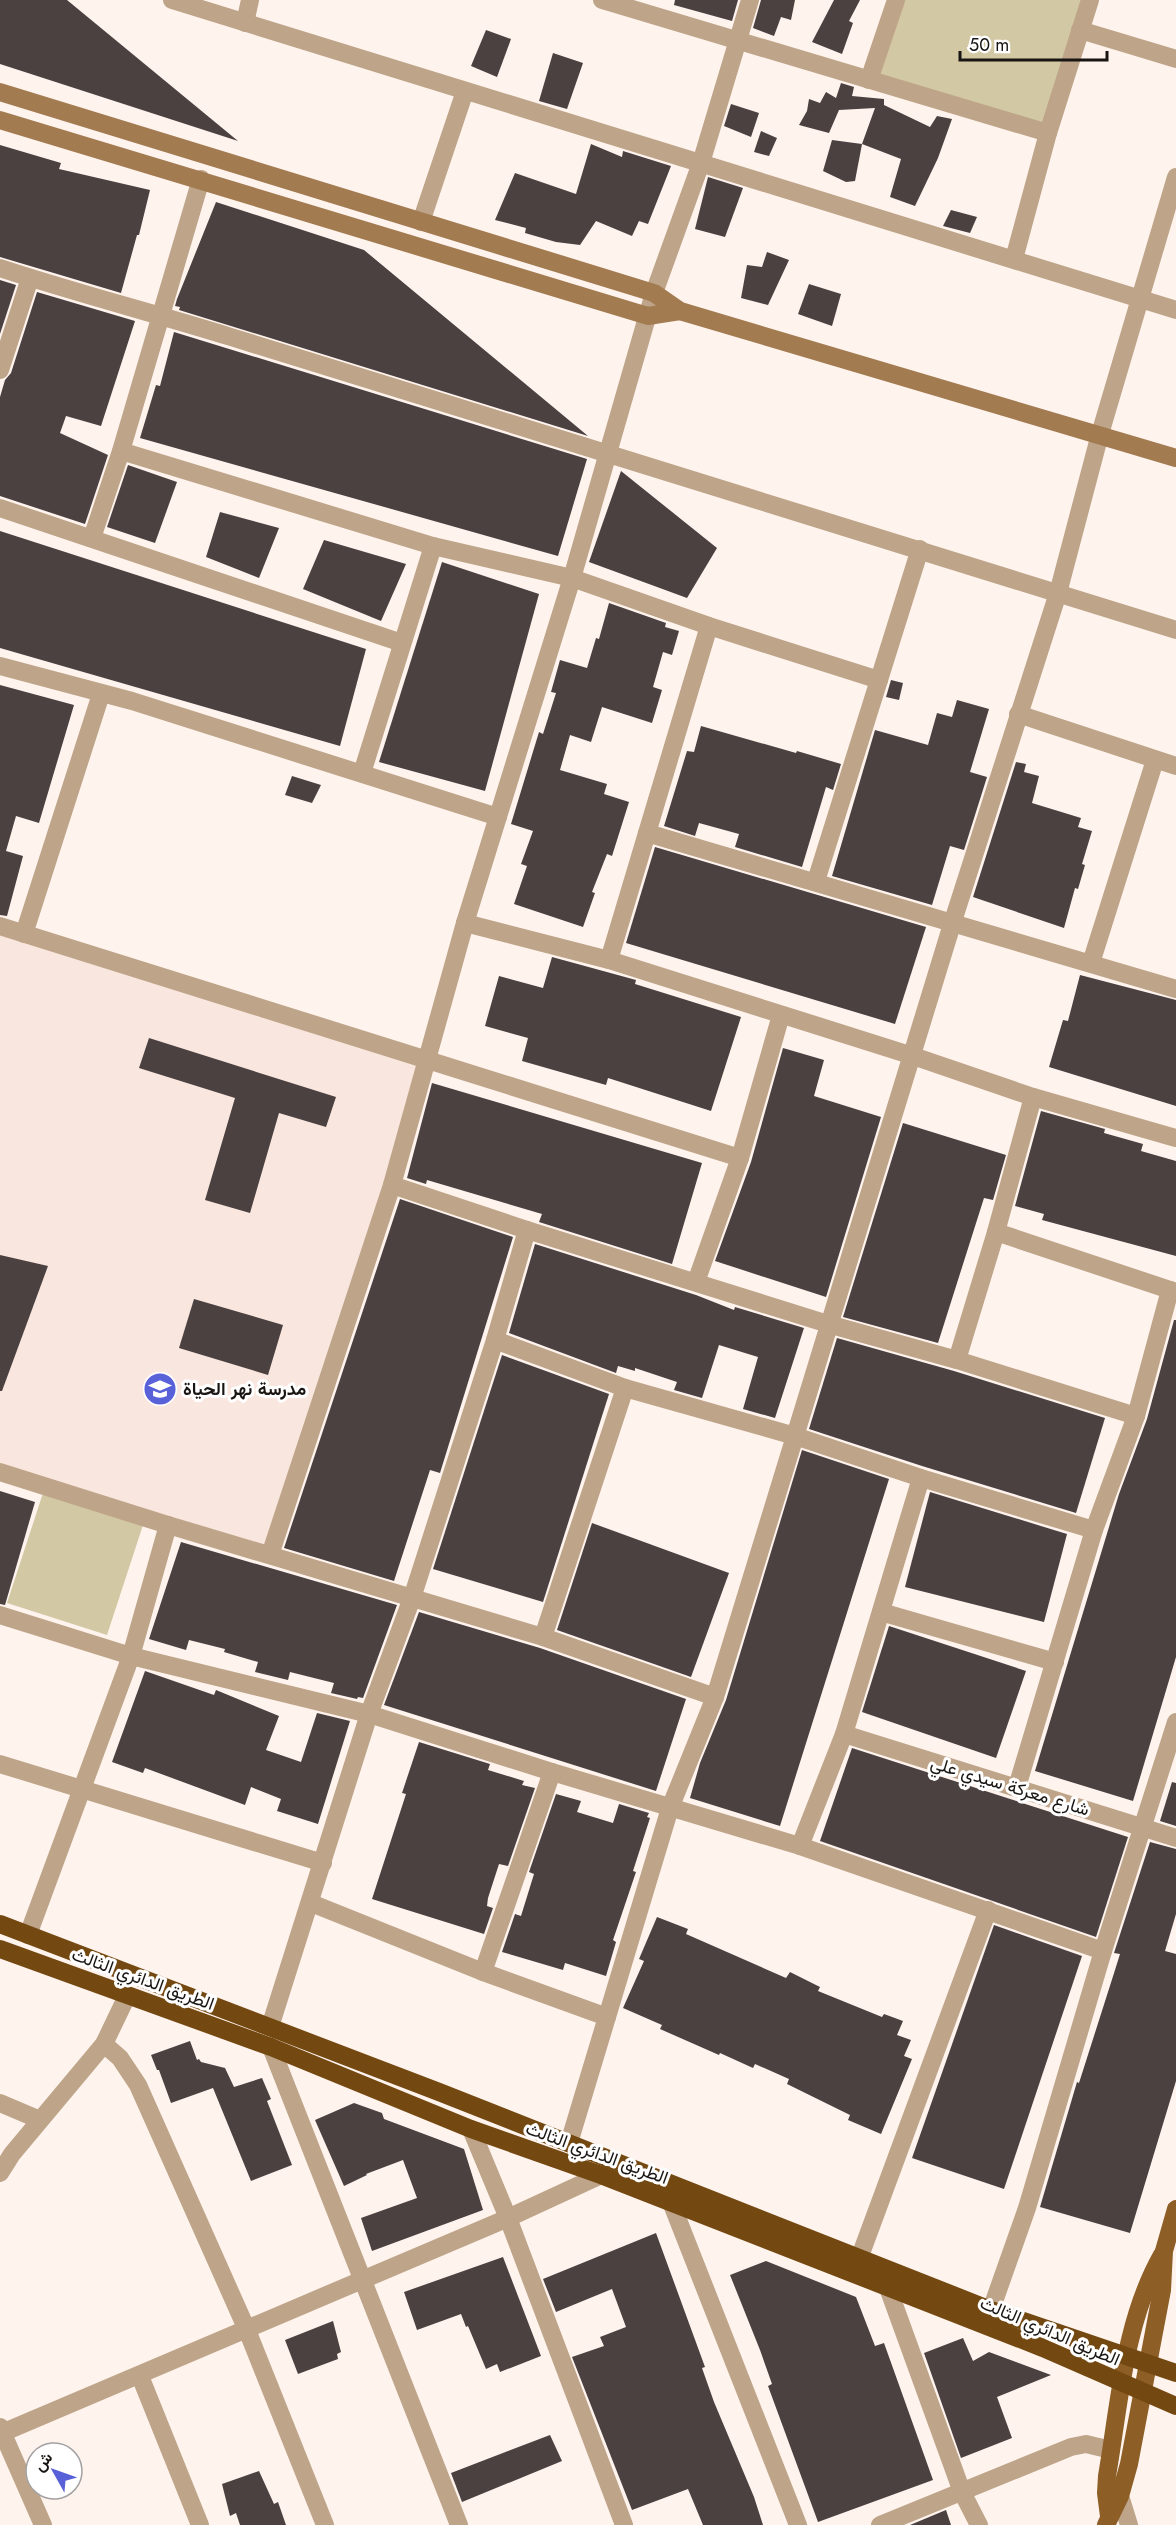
<svg xmlns="http://www.w3.org/2000/svg" width="1176" height="2525" font-family="Jost,Vazirmatn,sans-serif">
<style>
.built{fill:#f9e6de}
.green{fill:#d2c8a3}
.building{fill:#4b4141}
.lines{fill:none;stroke-linecap:round;stroke-linejoin:round}
.street{stroke:#bea488;stroke-width:18}
.secondary{stroke:#a27b51;stroke-width:18}
.primary{stroke:#8d5e26;stroke-width:18}
.highway{stroke:#734911;stroke-width:18}
.labels{text-anchor:middle;dominant-baseline:central;stroke-width:6;stroke-linejoin:round;paint-order:stroke}
.poi-label{font-size:18px;font-weight:bold;fill:#191513;stroke:#fff;text-anchor:start}
.street-label{font-size:18px;fill:#191513;stroke:#fff}
</style>
<rect width="100%" height="100%" fill="#fff3ee"/>
<path class="built" d="M0,931l422,132 -154,489 -268,-84z"/>
<g class="green">
<path d="M896,0h194l-42,133 -179,-53z"/>
<path d="M43,1493l100,32 -36,110 -100,-32z"/>
</g>
<g class="building">
<path d="M0,0h67l171,141 -238,-77z"/>
<path d="M675,0h63l-6,21 -58,-16z"/>
<path d="M761,0h34l-4,20 -10,-3 -7,19 -21,-8z"/>
<path d="M834,0h26l-11,21 4,2 -11,31 -30,-12z"/>
<path d="M486,30l25,9 -14,38 -26,-11z"/>
<path d="M553,53l30,10 -16,46 -28,-8z"/>
<path d="M841,83l13,4 -2,9 32,3v6l46,22 7,-11 15,3 -14,39 -23,48 -25,-9 11,-38 -39,-15 13,-36 -36,2 -10,23 -30,-8 8,-14 2,-12 11,4 6,-11 10,6z"/>
<path d="M731,104l28,9 -8,24 -27,-11z"/>
<path d="M761,131l16,7 -8,18 -15,-4z"/>
<path d="M832,140l30,4 -7,37 -9,1 -23,-11z"/>
<path d="M591,144l31,13 1,-6 48,15 -23,58 -9,-3 -7,15 -36,-15 -16,24 -24,-3 -31,-9 1,-5 -31,-8 20,-47 61,21z"/>
<path d="M0,145l61,18 -2,6 91,21 -11,45h-2l-16,58 -121,-36z"/>
<path d="M708,177l35,11 -18,49 -30,-8z"/>
<path d="M216,202l148,48 224,186 -409,-126 1,-3 -5,-1 2,-7z"/>
<path d="M951,210l26,7 -7,16 -27,-7z"/>
<path d="M767,252l22,8 -21,45 -27,-7 6,-33 15,2z"/>
<path d="M0,280l16,5 -16,49z"/>
<path d="M809,284l32,10 -9,32 -34,-12z"/>
<path d="M37,292l98,29 -34,105 -35,-10 -6,17 48,22 -23,69 -85,-28v-99l5,-17 6,-7z"/>
<path d="M174,332l413,127 -29,97 -418,-118 16,-53 4,1z"/>
<path d="M128,465l49,17 -22,61 -48,-16z"/>
<path d="M621,471l96,77 -30,50 -98,-36z"/>
<path d="M220,512l59,16 -20,50 -53,-21z"/>
<path d="M0,531l366,118 -26,97 -340,-98z"/>
<path d="M324,540l82,24 -25,57 -78,-32z"/>
<path d="M442,562l97,32 -54,197 -106,-29z"/>
<path d="M609,603l57,20 -1,4 14,4 -7,24 -9,-3 -10,35 9,3 -10,33 -50,-16 -11,35 -21,-7 -10,35 47,14 -3,10 25,8 -17,54 -5,-2 -15,38 3,1 -12,34 -69,-23 13,-38 -6,-2 12,-33 -22,-7 28,-92 4,2 13,-41 -5,-1 9,-32 27,8 9,-30 3,1z"/>
<path d="M891,680l12,3 -4,17 -13,-3z"/>
<path d="M0,685l74,20 -35,118 -23,-7 -10,35 17,5 -16,60 -7,-1z"/>
<path d="M957,700l32,9 -19,63 17,5 -23,73 -14,-4 -18,59 -100,-29 43,-146 53,15 9,-32 15,4z"/>
<path d="M701,726l95,27 1,-2 44,13 -8,26 -7,-3 -24,80 -67,-20 4,-13 -40,-11 -4,13 -31,-10 23,-75 7,1z"/>
<path d="M1016,762l10,2 -2,8 15,4 -7,27 49,15 -3,9 14,4 -10,33 3,1 -7,24 -3,-1 -11,40 -91,-31z"/>
<path d="M292,776l29,9 -9,18 -27,-8z"/>
<path d="M655,847l271,80 -31,97 -269,-81z"/>
<path d="M552,957l84,23 -1,4 106,33 -30,94 -103,-33 -2,7 -84,-24 6,-23 -43,-12 14,-50 44,12z"/>
<path d="M1080,975l96,25v106l-127,-39 14,-47 5,1z"/>
<path d="M149,1038l187,59 -10,30 -47,-14 -29,100 -45,-13 30,-102 -96,-30z"/>
<path d="M783,1048l41,12 -10,36 67,21 -55,180 -111,-36 36,-99z"/>
<path d="M432,1083l270,80 -30,101 -133,-42 3,-8 -115,-34 -1,4 -19,-6z"/>
<path d="M1041,1111l64,18 -1,4 39,11 -2,7 35,10v95l-134,-36 2,-6 -29,-8z"/>
<path d="M903,1123l103,32 -13,45 -9,-2 -46,145 -95,-26z"/>
<path d="M400,1199l113,38 -73,236 -10,-3 -36,111 -110,-33z"/>
<path d="M535,1244l161,51 38,15 1,-3 69,21 -29,90 -32,-9 15,-52 -39,-12 -17,53 -28,-8 3,-8 -42,-14v3l-17,-5 -2,7 -107,-40z"/>
<path d="M0,1255l48,11 -46,125h-2z"/>
<path d="M194,1299l89,26 -15,50 -89,-27z"/>
<path d="M1174,1320h2v337l-43,144 -98,-30 84,-277 28,-75z"/>
<path d="M837,1338l117,33 151,47 -29,95 -154,-47 -113,-37z"/>
<path d="M502,1355l107,39 -66,208 -110,-33z"/>
<path d="M802,1450l87,29 -109,347 -90,-28 10,-35 26,-63z"/>
<path d="M0,1491l35,11 -30,103 -5,-1z"/>
<path d="M930,1492l137,42 -23,88 -139,-35z"/>
<path d="M592,1523l137,50 -38,104 -134,-47z"/>
<path d="M181,1542l216,63 -34,93 -5,-1 -1,2 -26,-6 3,-10 -44,-11 -2,8 -33,-8 3,-10 -34,-10 1,-3 -36,-9 -3,10 -37,-11z"/>
<path d="M419,1612l121,36 146,51 -30,92 -272,-86z"/>
<path d="M889,1626l137,45 -30,87 -134,-46z"/>
<path d="M145,1671l69,24 2,-5 63,26 -13,34 35,12 16,-49 33,8 -32,103 -41,-13 4,-12 -30,-12 -6,18 -100,-37 -2,5 -31,-11z"/>
<path d="M419,1742l71,22 -2,6 36,11 -2,4 13,3 -27,78 -9,-2 -11,34 -1,8 6,2 -9,26 -112,-35 34,-105 -4,-1z"/>
<path d="M852,1748l276,89 -32,100 -276,-96z"/>
<path d="M1172,1782l4,1v43l-16,-5z"/>
<path d="M556,1794l25,7 -4,11 36,11 6,-19 30,9 -2,4 3,1 -17,53 3,1 -23,68 3,2 -10,34 -41,-13 -2,7 -61,-18 13,-38 6,2 13,-42 -5,-2z"/>
<path d="M1150,1842l26,7v65l-11,37 11,3v127l-46,152 -90,-26 37,-125 2,1 36,-113 5,-16 -6,-1z"/>
<path d="M657,1917l31,12 -2,5 100,44 4,-6 30,15 -2,4 64,26 2,-3 19,7 -6,14 14,5 -7,16 8,3 -31,75 -33,-14 2,-5 -63,-31 2,-5 -34,-15 -2,4 -33,-15 -1,2 -59,-26 2,-4 -39,-17 21,-47 -5,-2z"/>
<path d="M994,1925l88,31 -78,233 -92,-31z"/>
<path d="M190,2041l7,19 2,-1 2,3 24,6 9,19 28,-9 9,21 -4,2 25,64 -41,16 -38,-93 -42,15 -12,-33h-2l-6,-15z"/>
<path d="M354,2103l28,10 2,6 80,30 19,61 -111,41 -11,-33 56,-20 -14,-38 -37,14 1,1 -23,11 -29,-66z"/>
<path d="M656,2233l49,134 -3,1 12,34 40,95 9,28h-60l-15,-36 -56,21 -60,-153 32,-11 -4,-9 26,-10 -14,-38 -56,23 -13,-33z"/>
<path d="M503,2257l38,99 -41,16 -3,-8 -11,5 -18,-43 -2,1 -5,-13 -44,16 -13,-38z"/>
<path d="M766,2261l90,36 19,49 9,-3 49,137 -115,42 -50,-136 4,-2 -12,-34 -30,-75z"/>
<path d="M333,2321l8,31 -4,2 1,5 -40,15 -13,-34z"/>
<path d="M963,2338l10,23 16,-9 62,23 -54,22 15,41 -51,20 -37,-105z"/>
<path d="M550,2435l12,26 -100,41 -11,-29z"/>
<path d="M259,2471l15,33 4,-2 8,23h-46l-4,-12 -6,3 -8,-32z"/>
<path d="M946,2510l5,15h-41z"/>
</g>
<g class="lines">
<g class="street">
<path d="M172,0l1004,310"/>
<path d="M602,0l446,133"/>
<path d="M245,23l5,-23"/>
<path d="M1080,30l96,29"/>
<path d="M869,80l27,-80"/>
<path d="M421,222l44,-131"/>
<path d="M1014,259l34,-126 42,-133"/>
<path d="M0,268c76,25 154,45 231,69 315,98 631,194 945,293"/>
<path d="M0,370l30,-92"/>
<path d="M121,451l312,95 139,32 137,48 170,54"/>
<path d="M0,508l402,135"/>
<path d="M92,538l29,-87 80,-272"/>
<path d="M0,666l132,35 366,116"/>
<path d="M1018,714l158,52"/>
<path d="M362,773l71,-227"/>
<path d="M647,833l529,156"/>
<path d="M816,881l104,-332"/>
<path d="M465,923l144,37 304,96 120,41 143,41"/>
<path d="M0,926l740,232"/>
<path d="M24,934l77,-240"/>
<path d="M609,960l100,-334"/>
<path d="M1091,963l64,-203"/>
<path d="M392,1185l135,45 301,94 129,36 179,56"/>
<path d="M996,1232l180,60"/>
<path d="M696,1282l44,-124 41,-143"/>
<path d="M495,1340l130,48 170,48 126,42 173,52"/>
<path d="M957,1360l39,-128 37,-135"/>
<path d="M0,1472l168,53 375,112 172,60"/>
<path d="M270,1555l122,-370 73,-262 107,-345 82,-285 47,-130 49,-163"/>
<path d="M881,1612l174,50"/>
<path d="M0,1615l131,41 238,58 183,58 248,74 303,105"/>
<path d="M543,1637l82,-249"/>
<path d="M844,1734l332,104"/>
<path d="M0,1764l323,99"/>
<path d="M1017,1787l77,-257 42,-114 34,-126"/>
<path d="M800,1846l44,-112 77,-256"/>
<path d="M311,1903l172,69 69,-200"/>
<path d="M28,1935l103,-279 37,-131"/>
<path d="M483,1972l124,45"/>
<path d="M270,2027l99,-313 43,-116 83,-258 32,-110"/>
<path d="M104,2044l16,14 18,27 109,245 78,195"/>
<path d="M271,2047l188,478"/>
<path d="M0,2103l40,17"/>
<path d="M471,2129l37,89 116,307"/>
<path d="M569,2143l101,-335 45,-111 238,-776 105,-328 42,-159 76,-257"/>
<path d="M0,2173l12,-19 92,-110 23,-48"/>
<path d="M671,2202l127,323"/>
<path d="M859,2259l129,-349"/>
<path d="M888,2288l74,204 17,33"/>
<path d="M991,2310l36,-102 76,-257 73,-229"/>
<path d="M140,2376l60,149"/>
<path d="M0,2427l43,98"/>
<path d="M2,2433l506,-215 93,-43"/>
<path d="M1120,2496l9,29"/>
<path d="M880,2525l191,-78 15,-3 25,6"/>
</g>
<g class="secondary">
<path d="M0,92l654,201 26,18 496,147"/>
<path d="M0,120l648,196 32,-5"/>
</g>
<g class="primary">
<path d="M1109,2516l-3,-23 1,-17c13,-75 17,-154 55,-221"/>
<path d="M1106,2525l14,-29 9,-32 33,-174 2,-39 12,-42"/>
</g>
<g class="highway">
<path d="M0,1924l439,168 552,218 185,63"/>
<path d="M0,1949l271,98 200,82 130,46 442,173 133,58"/>
</g>
</g>
<defs>
<symbol id="school-disc" viewBox="-11 -11 22 22"><circle r="9.5" fill="#5961d8" stroke="#fff"/><path d="M0-5L7-2L0 1L-7-2ZM-4 1L0 2.5L4 1V4Q0 6-4 4Z" fill="#fff"/></symbol>
</defs>
<g fill-rule="evenodd">
<use href="#school-disc" x="141" y="1370" width="38" height="38"/>
</g>
<g class="labels">
<g class="poi-label">
<text x="183" y="1389">مدرسة نهر الحياة</text>
</g>
<g class="street-label">
<text transform="translate(1010 1786) rotate(17)">شارع معركة سيدي علي</text>
<text transform="translate(143 1979) rotate(20)">الطريق الدائري الثالث</text>
<text transform="translate(597 2153) rotate(20)">الطريق الدائري الثالث</text>
<text transform="translate(1050 2331) rotate(23)">الطريق الدائري الثالث</text>
</g>
</g>
<g transform="translate(54 2471) rotate(310)"><circle r="28" fill="#ffffff" stroke="#a3a1a1" stroke-width="1.5"/>
<path d="M0-4.5L10 22L0 15L-10 22Z" fill="#5961d8"/>
<text y="-9" font-size="16" font-weight="bold" text-anchor="middle" fill="#191513">ش</text>
</g>
<path d="M960 51v9h147v-9" fill="none" stroke="#191513" stroke-width="3"/>
<text x="969" y="51" font-size="18" fill="#191513" stroke="#ffffff" stroke-width="4.5" paint-order="stroke">50 m</text>
</svg>
